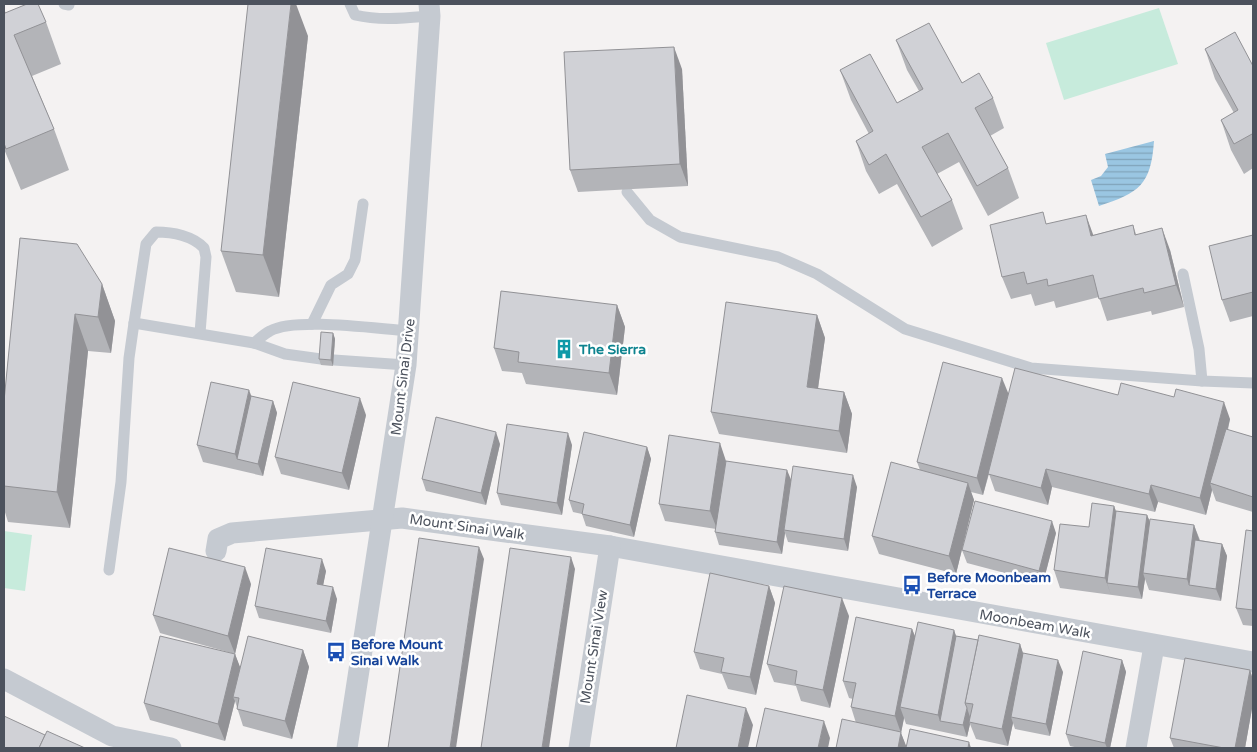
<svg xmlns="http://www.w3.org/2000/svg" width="1257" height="752" font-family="'Varela Round',sans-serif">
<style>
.garden{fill:#c7ebdc}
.water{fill:url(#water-rules)}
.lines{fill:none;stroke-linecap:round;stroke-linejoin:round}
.lane{stroke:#c5cad1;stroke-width:11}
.street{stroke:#c5cad1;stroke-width:21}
.wall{fill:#b3b4b8}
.shaded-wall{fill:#929296}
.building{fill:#d0d1d6;stroke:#929296}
.labels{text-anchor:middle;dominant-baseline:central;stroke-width:5;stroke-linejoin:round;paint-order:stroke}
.culture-label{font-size:14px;font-weight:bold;fill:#0d838f;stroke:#fff;text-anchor:start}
.street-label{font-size:14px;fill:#4c525d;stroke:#fff}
.transit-label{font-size:14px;font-weight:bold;fill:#164399;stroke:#fff;text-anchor:start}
</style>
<defs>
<pattern id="water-rules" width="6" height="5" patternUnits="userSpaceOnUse" patternTransform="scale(1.25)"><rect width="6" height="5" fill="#9ac6e2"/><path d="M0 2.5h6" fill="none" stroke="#80a3ba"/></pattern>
</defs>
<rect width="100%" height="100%" fill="#f4f2f2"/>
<g class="garden">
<path d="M1159,8l19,56 -114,36 -18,-57z"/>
<path d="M4,531l28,4 -7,56 -21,-3z"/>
</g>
<path class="water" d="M1154,141c-3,44 -15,52 -55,65l-8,-26 10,-4 7,-9 -3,-13z"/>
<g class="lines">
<g class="lane">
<path d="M64,4l5,1"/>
<path d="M350,4l5,11c25,6 51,3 75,1"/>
<path d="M627,192l23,28 30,17 98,20 39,17 88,55 126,39 171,13 51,2"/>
<path d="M1183,274l16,75 3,32"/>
<path d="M134,323l120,20 31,11 36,5"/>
<path d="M312,324l19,-39 17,-11 7,-14 8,-56"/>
<path d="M254,343c5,-4 10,-9 16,-12 26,-14 107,-2 140,0"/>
<path d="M334,360l72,5"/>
<path d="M109,570l12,-88 8,-124 5,-35 12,-79 10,-12c17,0 37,4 48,16l2,9 -6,76"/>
</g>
<g class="street">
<path d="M216,551l2,-12 14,-6 170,-15 208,28 643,116"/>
<path d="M4,679l108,57 59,12"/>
<path d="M347,748l59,-383 24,-349 -1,-12"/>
<path d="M579,748l31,-202"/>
<path d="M1136,748l18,-102"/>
</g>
</g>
<g class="wall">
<path d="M4,9l1,4 41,9 15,42 -29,12 22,53 15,41 -48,20 -17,-41z"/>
<path d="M308,36l-29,261 -43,-5 -15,-41z"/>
<path d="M896,40l66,43 31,15 11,30 -14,8 18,32 11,30 -31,18 -29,-54 -22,12 15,26 11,29 -31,18 -35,-63 -18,10 -13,-23 -10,-30 13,-7 -18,-34 -11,-30 57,33 22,-12 -12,-21z"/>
<path d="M1205,49l48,17v102l-9,6 -13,-24 -10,-30 13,-7 -19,-34z"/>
<path d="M682,69l6,117 -110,6 -8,-22z"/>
<path d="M1047,224l46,11 40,-10 3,9 34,16 14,57 -32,8 -1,-4 -44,10 -8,-24 -43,11 -2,-7 -19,5 -4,-12 -20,5 -9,-22z"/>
<path d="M1253,235v81l-23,6 -8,-22z"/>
<path d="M20,238l82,46 13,37 -4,32 -23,-2 -18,177 -62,-6 -4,-13v-108z"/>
<path d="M617,305l8,22 -8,68 -91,-11 -4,-11 -20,-2 -8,-23z"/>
<path d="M817,315l8,23 -7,51 26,3 8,22 -5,39 -128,-19 -8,-22z"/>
<path d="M333,333l2,6 -2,27 -12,-1 -2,-6z"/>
<path d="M1009,395h109l112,24 -2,11 25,7v75l-37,-11 -4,-11 -6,25 -48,-13 -3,10 -103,-25 -4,18 -53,-14 -6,-17 -6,21 -12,-3 3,8 -18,74 -77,-20 -7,-18 48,-66 -3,-8z"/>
<path d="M251,396l22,5 4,12 -14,63 -60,-14 -6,-17z"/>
<path d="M366,415l-17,75 -68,-16 -6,-17z"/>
<path d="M500,444l-14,61 -60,-14 -4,-12z"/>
<path d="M572,445l-10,70 -61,-10 -4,-12z"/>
<path d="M647,447l4,12 -17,78 -48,-11 -4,-12 -9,-2 -4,-12z"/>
<path d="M726,461l65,19 66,7 -9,64 -60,-9 -3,-9 -3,21 -63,-9 -4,-13 1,-3 -51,-8 -6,-17z"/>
<path d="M1114,506l2,5 31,4 3,7 44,3 6,15 22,4 5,12 -6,45 -72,-11 -4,-11 -3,20 -82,-11 -6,-18 35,-43z"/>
<path d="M1253,531v95l-10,-1 -7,-17z"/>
<path d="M1056,533l-13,50 -76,-20 -5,-13z"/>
<path d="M326,571l-3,14 14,14 -6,34 -72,-15 -4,-12z"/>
<path d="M251,584l-16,70 -75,-21 -7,-18z"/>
<path d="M769,586l6,17 -19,92 -28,-6 -6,-15 -22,-5 -6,-17z"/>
<path d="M849,616l-19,92 -29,-7 -5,-15 -22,-4 -7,-18z"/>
<path d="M912,629l3,7 39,-6 2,6 22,4 42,4 3,10 40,18 -13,64 -35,-7 -2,-6 -5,23 -32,-7 -6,-15 -3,13 -61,-13 -2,-6 -3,15 5,14 65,1h-135l20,-25 -5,-16 2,-8 -4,-1 -6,-17z"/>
<path d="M303,650l6,17 -17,72 -49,-13 -8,-25 -10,40 -75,-21 -6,-17 91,-49 5,14z"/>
<path d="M1122,660l4,12 -16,76h-31l-9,-2 -4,-12z"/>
<path d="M1250,670l3,10v23l-8,45h-71l-4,-10z"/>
</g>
<g class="shaded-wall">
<path d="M291,4h5l12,32 -29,261 -16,-42z"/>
<path d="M674,47l8,22 6,117 -8,-22z"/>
<path d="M1086,215l8,22 -3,-1z"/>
<path d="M1162,228l8,22 14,57 -8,-22z"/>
<path d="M102,284l13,37 -4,32 -13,-36z"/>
<path d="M617,305l8,22 -8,68 -8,-22z"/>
<path d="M75,314l13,37 -18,177 -13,-36z"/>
<path d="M817,315l8,23 -10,71 -8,-22z"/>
<path d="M333,333l2,6 -2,27 -2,-6z"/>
<path d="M1002,378l7,17 -26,100 -6,-17z"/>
<path d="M249,390l7,18 -19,51 -2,-5z"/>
<path d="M844,392l8,22 -5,39 -8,-22z"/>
<path d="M360,398l6,17 -17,75 -7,-17z"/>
<path d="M273,401l4,12 -14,63 -5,-12z"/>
<path d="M1224,402l6,17 -16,66 -4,-2 2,7 -6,25 -6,-17z"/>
<path d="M496,432l4,12 -14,61 -5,-12z"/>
<path d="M568,433l4,12 -10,70 -5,-12z"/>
<path d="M720,443l6,18 -9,68 -7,-18z"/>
<path d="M647,447l4,12 -17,78 -4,-12z"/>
<path d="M1046,469l6,18 -4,18 -7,-17z"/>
<path d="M787,470l5,12 -8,48 1,3 -3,21 -5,-12z"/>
<path d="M853,475l4,12 -9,64 -4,-12z"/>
<path d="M968,483l6,17 -18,74 -7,-18z"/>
<path d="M1151,485l7,17 -3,10 -6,-18z"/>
<path d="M1114,506l6,17 -13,60 4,12 -6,-17z"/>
<path d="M1147,515l5,12 -9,46 2,6 -3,20 -4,-12z"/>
<path d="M1052,521l4,12 -13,50 -4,-12z"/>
<path d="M1194,525l6,17 -11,43 4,12 -6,-18z"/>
<path d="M1222,544l5,12 -6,45 -5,-12z"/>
<path d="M479,547l5,12 -28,189h-6z"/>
<path d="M571,557l4,12 -26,179h-7z"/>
<path d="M322,559l4,12 -5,25 -4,-12z"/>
<path d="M245,567l6,17 -16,70 -7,-18z"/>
<path d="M769,586l6,17 -19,92 -6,-18z"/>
<path d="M333,587l4,12 -6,34 -5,-12z"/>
<path d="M842,598l7,18 -19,92 -7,-18z"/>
<path d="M912,629l7,18 -19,60 4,11 -3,15 6,15h-9l3,-15 -6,-17z"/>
<path d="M954,630l6,18 -20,73 -2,-6z"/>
<path d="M1020,644l6,18 -15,55 2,6 -5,23 -6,-17z"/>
<path d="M303,650l6,17 -17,72 -7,-18z"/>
<path d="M235,654l7,18 -9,25 2,4 -10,40 -7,-17z"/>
<path d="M1058,660l5,12 -13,64 -4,-12z"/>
<path d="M1122,660l4,12 -16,76h-3l-2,-5z"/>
<path d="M1250,670l3,10v23l-8,45h-10z"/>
<path d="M746,708l7,17 -5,23h-10z"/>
<path d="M967,708l4,12 -2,2 1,2 -3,13 -4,-12z"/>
<path d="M824,721l6,17 -2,10h-10z"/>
<path d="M969,742l2,6h-3z"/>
</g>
<g class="building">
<path d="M27,4h11l8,18 -32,13 40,94 -48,20 -2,-6v-134l1,4z"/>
<path d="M248,4h43l-28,251 -42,-4z"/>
<path d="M929,23l33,60 17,-10 14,25 -18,10 33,60 -31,18 -29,-53 -26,14 30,53 -31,17 -35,-63 -17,11 -13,-24 17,-10 -33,-61 30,-16 27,49 26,-14 -27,-49z"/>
<path d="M1235,32l18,34v71l-1,-3 -18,10 -13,-24 17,-10 -33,-61z"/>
<path d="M674,47l6,117 -110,6 -6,-118z"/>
<path d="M1043,212l3,12 40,-9 5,21 42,-11 2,10 27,-7 14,57 -32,8 -1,-5 -44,11 -6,-24 -45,11 -1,-7 -20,5 -3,-12 -22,5 -12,-52z"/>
<path d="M1253,235v57l-31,8 -13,-54z"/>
<path d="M20,238l57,6 25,40 -4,33 -23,-3 -18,178 -53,-6v-85z"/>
<path d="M501,291l116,14 -8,68 -91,-11 1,-10 -25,-4z"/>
<path d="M726,302l91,13 -10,72 37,5 -5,39 -128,-19z"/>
<path d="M321,332l12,1 -2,27 -12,-1z"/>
<path d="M943,362l59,16 -25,100 -60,-16z"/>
<path d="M1015,368l103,27 3,-12 53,14 2,-8 48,13 -24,96 -49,-13 -2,9 -103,-25 -5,19 -53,-14z"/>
<path d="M211,382l38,8 -14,64 -38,-9z"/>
<path d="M293,382l67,16 -18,75 -67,-16z"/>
<path d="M251,396l22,5 -15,63 -21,-5z"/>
<path d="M436,417l60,15 -15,61 -59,-14z"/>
<path d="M507,424l61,9 -11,70 -60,-10z"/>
<path d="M1226,429l27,8v60l-43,-14z"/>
<path d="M584,432l63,15 -17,78 -48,-11 2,-10 -15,-4z"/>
<path d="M669,435l51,8 -10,68 -51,-7z"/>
<path d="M726,461l61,9 -10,72 -62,-10z"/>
<path d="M891,462l77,21 -19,73 -77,-20z"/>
<path d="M793,466l60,9 -9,64 -60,-9z"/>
<path d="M975,501l77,20 -13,50 -77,-21z"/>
<path d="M1092,503l22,3 -9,72 -51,-8 6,-46 29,3z"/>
<path d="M1116,511l31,4 -9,72 -31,-4z"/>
<path d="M1150,519l44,6 -7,54 -44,-6z"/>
<path d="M1246,530l7,1v79l-17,-2z"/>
<path d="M419,538l60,9 -29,201h-62z"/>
<path d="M1195,540l27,4 -6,45 -27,-4z"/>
<path d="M169,548l76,19 -17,69 -75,-21z"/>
<path d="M266,548l56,11 -5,25 16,3 -7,34 -71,-15z"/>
<path d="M510,548l61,9 -29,191h-61z"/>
<path d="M710,573l59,13 -19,91 -29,-5 3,-14 -30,-6z"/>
<path d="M784,586l58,12 -19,92 -28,-6 2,-13 -30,-7z"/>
<path d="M856,617l56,12 -17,87 -44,-9 5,-24 -13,-2z"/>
<path d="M918,622l36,8 -16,85 -38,-8z"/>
<path d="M979,635l41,9 -18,85 -33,-7 4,-18 -8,-1z"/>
<path d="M160,636l75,18 -17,70 -74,-21z"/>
<path d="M248,636l55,14 -18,71 -48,-12 2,-11 -6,-1z"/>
<path d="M956,636l22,4 -13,63 2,5 -4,17 -23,-4z"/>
<path d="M1083,651l39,9 -17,83 -39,-9z"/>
<path d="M1023,653l35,7 -12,64 -35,-7z"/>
<path d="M1185,658l65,12 -15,78h-11l-54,-10z"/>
<path d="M687,695l59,13 -8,40h-62z"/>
<path d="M765,708l59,13 -6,27h-62z"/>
<path d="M4,716l41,19 -6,13h-35z"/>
<path d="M842,719l59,13 -3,16h-62z"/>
<path d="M910,729l59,13 -1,6h-62z"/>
<path d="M47,731l38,17h-46z"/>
</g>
<defs>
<symbol id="building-bare" viewBox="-9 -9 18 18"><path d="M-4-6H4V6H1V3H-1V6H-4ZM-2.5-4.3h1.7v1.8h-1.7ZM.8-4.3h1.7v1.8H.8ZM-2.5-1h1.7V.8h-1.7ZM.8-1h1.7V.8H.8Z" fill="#0f9aa8" stroke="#fff" stroke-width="2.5" paint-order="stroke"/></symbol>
<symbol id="bus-bare" viewBox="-9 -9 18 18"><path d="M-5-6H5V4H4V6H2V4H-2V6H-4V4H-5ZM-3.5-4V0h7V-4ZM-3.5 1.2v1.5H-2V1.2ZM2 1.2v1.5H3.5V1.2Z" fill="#1a4fb4" stroke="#fff" stroke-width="2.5" paint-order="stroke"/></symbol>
</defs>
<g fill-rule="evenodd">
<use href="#building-bare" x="550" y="335" width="28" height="28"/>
<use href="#bus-bare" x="898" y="571" width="28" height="28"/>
<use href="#bus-bare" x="322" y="638" width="28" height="28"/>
</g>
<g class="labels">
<g class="culture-label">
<text x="579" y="349">The Sierra</text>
</g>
<g class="street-label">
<text transform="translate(403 377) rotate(-83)">Mount Sinai Drive</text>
<text transform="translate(467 527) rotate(8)">Mount Sinai Walk</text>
<text transform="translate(1035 624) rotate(10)">Moonbeam Walk</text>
<text transform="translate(594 647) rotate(-81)">Mount Sinai View</text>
</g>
<g class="transit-label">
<text x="927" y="577">Before Moonbeam<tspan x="927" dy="16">Terrace</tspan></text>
<text x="351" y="644">Before Mount<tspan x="351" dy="16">Sinai Walk</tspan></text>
</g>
</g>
<rect width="1257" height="752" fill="none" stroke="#4c525d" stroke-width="10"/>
</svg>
